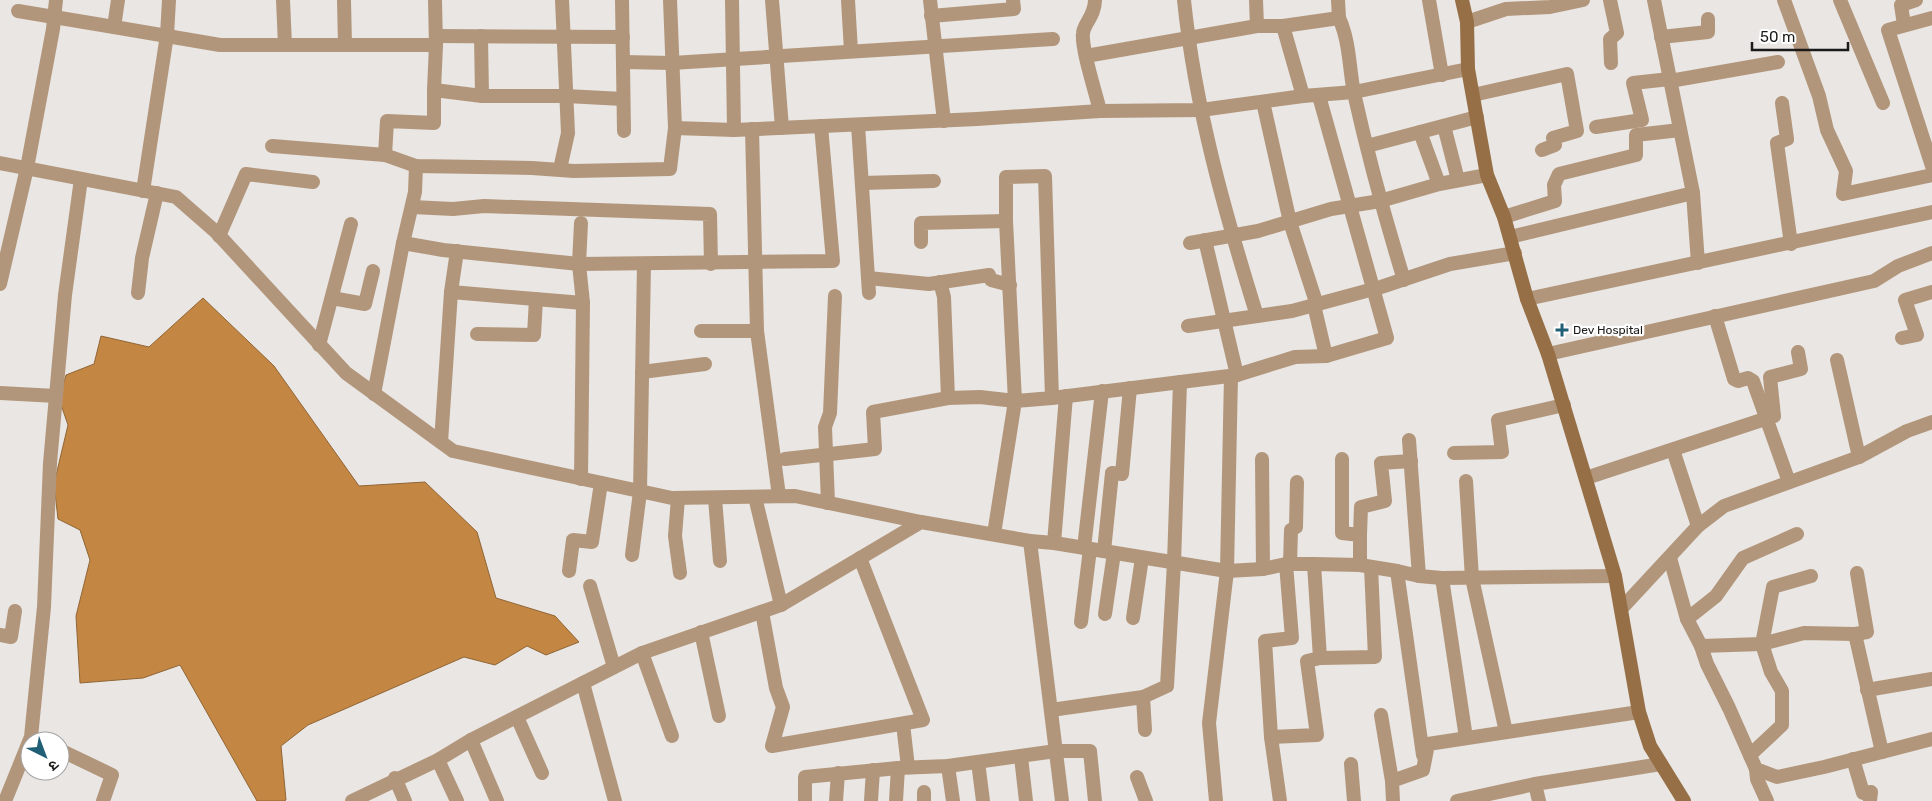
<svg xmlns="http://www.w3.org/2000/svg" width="1932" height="801" font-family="Rubik,'Noto Sans Devanagari',sans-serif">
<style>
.water{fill:#c38643;stroke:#916636}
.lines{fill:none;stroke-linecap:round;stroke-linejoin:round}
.minor{stroke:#b2967b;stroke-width:14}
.tertiary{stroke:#b2967b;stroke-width:14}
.secondary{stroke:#976f46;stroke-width:14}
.poi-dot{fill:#215f76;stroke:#fff;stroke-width:2}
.labels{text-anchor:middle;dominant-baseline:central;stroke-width:4.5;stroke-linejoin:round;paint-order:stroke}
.poi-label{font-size:12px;fill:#1b1a19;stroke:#fff;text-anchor:start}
</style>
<rect width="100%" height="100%" fill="#e9e6e3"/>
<path class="water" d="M203,298l71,68 85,120 66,-4 52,50 19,66 59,18 24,26 -33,13 -19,-9 -32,19 -31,-8 -156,68 -27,21 5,54 -2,1h-27l-77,-136 -37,13 -63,5 -4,-67 14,-56 -10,-30 -22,-11 -4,-35 14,-59 -9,-26 7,-24 28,-11 7,-28 48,11z"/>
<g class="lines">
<g class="minor">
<path d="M118,0l-4,27 106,18h216l-1,-45"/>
<path d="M283,0l2,45"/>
<path d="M344,0l1,45"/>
<path d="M622,0l2,131"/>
<path d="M732,0l2,130"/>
<path d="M772,0l10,128"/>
<path d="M848,0l3,51"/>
<path d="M930,0l14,121"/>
<path d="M1095,0c0,16 -11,23 -12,33 -2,16 13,60 17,78"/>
<path d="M1184,0c11,108 41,213 73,316"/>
<path d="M1256,0l1,26"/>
<path d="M1429,0l13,75"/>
<path d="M1610,0l7,33 -7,6 1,24"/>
<path d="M1784,0l35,96 8,34 19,41 -3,23 89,-19"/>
<path d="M1840,0l43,103"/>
<path d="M18,11l96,16"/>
<path d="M931,16l83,-7 -1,-9"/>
<path d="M1339,18c11,24 10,50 15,75 14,63 31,125 50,187"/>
<path d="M1932,18l-44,12 44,136"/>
<path d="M1467,22l39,-13 44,-2 33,-7"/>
<path d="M1904,25l-3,-20 15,-5"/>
<path d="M1283,26l20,70"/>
<path d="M436,36l187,1"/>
<path d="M481,36l1,60"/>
<path d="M1661,37l47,-5v-13"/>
<path d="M1086,56l171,-30h26l56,-8 -1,-18"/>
<path d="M623,62l49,1 381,-24"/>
<path d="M1670,81l108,-19"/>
<path d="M434,90l2,-45"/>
<path d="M1473,95l94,-21 10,57 -24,7 2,7 -13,5"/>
<path d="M623,99l-57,-3h-84l-48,-6v33l-47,-2 -2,34 31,11 116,2 42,3 96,-2 5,-41 -5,-128"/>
<path d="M1263,102l27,120 27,83"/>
<path d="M1782,103l5,36 -10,4 14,101"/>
<path d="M858,125l11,168"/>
<path d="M1444,126l14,54"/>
<path d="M1596,127l46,-7 -9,-37 37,-4"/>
<path d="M675,128l59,2 243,-11 123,-8 101,-1 102,-14 51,-4 114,-23"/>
<path d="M1420,132l19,52"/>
<path d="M272,146l113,9"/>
<path d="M1367,146l110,-29"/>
<path d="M560,169l8,-36 -6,-133"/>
<path d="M862,183l72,-2"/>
<path d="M143,191l24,-156 2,-35"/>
<path d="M1693,193l5,70"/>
<path d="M412,207l41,2 31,-3 226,8 1,50"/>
<path d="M1504,217l51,-16 -1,-16 5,-11 77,-19v-20l44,-5"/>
<path d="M219,236l27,-62 67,8"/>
<path d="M1510,237l183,-44 -39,-193"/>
<path d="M1205,240l32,135"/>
<path d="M921,242v-19l85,-2"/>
<path d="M403,243l40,7 136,14 254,-3 -12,-135"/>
<path d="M1190,243l68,-12 73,-22 49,-8 59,-17 48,-9"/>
<path d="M868,278l61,6 60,-9 2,5 19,5"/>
<path d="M0,284l27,-116 26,-139 3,-29"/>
<path d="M451,292l132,11"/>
<path d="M138,293l4,-35 15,-65"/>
<path d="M332,298l33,6 8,-33"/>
<path d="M1527,299l405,-87"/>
<path d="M1314,305l12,51"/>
<path d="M1715,316l19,63 4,2 10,-3 5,3 36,101"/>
<path d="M1188,326l104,-15 89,-24 69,-23 65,-11"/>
<path d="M701,331h56l-5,-202"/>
<path d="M757,331l22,165"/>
<path d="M477,334l57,1 2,-36"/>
<path d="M1902,338l15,-3 -12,-35 27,-8"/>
<path d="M319,345l32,-121"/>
<path d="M1548,354l326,-73 24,-15 34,-13"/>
<path d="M1837,360l22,97"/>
<path d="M642,372l63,-8"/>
<path d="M0,393l56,3"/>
<path d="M374,394l29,-151 12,-51 1,-26"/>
<path d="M948,398l32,-1 35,4 37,-3 -7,-222 -39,1v44l9,180 -21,133"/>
<path d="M1052,398l185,-23 58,-18 31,-1 61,-18 -68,-242"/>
<path d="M1409,440l10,136"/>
<path d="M441,442l10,-150 6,-41"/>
<path d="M1673,450l25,76"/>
<path d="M1454,453l48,-1 -4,-32 66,-15"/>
<path d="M785,459l90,-10 -2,-37 75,-14 -4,-101 -4,-15"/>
<path d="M1262,459l1,110"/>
<path d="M1342,459v74l18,2v30"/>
<path d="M1586,478l188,-62 -4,-39 31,-8 -3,-17"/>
<path d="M581,479l2,-176 -4,-39 2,-41"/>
<path d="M1466,481l6,97 34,154"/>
<path d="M755,497l26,108"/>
<path d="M678,498l-3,38 5,37"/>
<path d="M715,498l5,63"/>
<path d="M828,503l-3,-76 5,-14 5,-117"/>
<path d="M1360,535l1,-28 24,-6 -4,-38 30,-2"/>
<path d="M1030,541l32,260"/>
<path d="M1054,543l12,-147"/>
<path d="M1084,548l18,-157"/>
<path d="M1104,551l8,-78 10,1 8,-86"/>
<path d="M632,555l8,-63 4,-228"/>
<path d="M1670,558l17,61 14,27 6,18 22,44 27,61 21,8 47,-10 108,-28"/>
<path d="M1290,564l1,-34 5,-3 1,-45"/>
<path d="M569,571l4,-31 19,2 9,-59"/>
<path d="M1397,571l26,184"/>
<path d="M1442,578l24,160"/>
<path d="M590,586l24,81"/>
<path d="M1621,609l77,-83 26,-20 135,-49 48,-26 25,-9"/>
<path d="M762,612l14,76 7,19 -11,39 151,-26 -63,-162"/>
<path d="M1105,614l9,-61"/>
<path d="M1133,618l9,-60"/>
<path d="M1687,619l29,-23 27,-38 54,-24"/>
<path d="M1081,622l9,-73"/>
<path d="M701,632l18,84"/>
<path d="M1855,634l27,118"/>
<path d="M0,635l11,2 4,-26"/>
<path d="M1701,646l61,-2 42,-11 51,1 12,-2 -10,-59"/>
<path d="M642,653l30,83"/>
<path d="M1320,658l55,-1 -4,-90"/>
<path d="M583,683l32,118"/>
<path d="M1867,690l65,-11"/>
<path d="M1051,710l92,-13"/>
<path d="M1381,715l11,66"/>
<path d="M517,717l25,56"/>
<path d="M903,724l5,43"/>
<path d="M1145,730l-2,-33 24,-11 7,-123 6,-181"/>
<path d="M1271,737l46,-2 -10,-74 13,-3 -6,-94"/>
<path d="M471,740l26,61"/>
<path d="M60,750l52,25 -9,26"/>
<path d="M1750,755l32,-30v-34l-11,-19 -9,-28 11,-57 38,-11"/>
<path d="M1021,757l5,44"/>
<path d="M1853,759l10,34 8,-1 -1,9"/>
<path d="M438,760l19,41"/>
<path d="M978,762l5,39"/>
<path d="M1351,764l3,37"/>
<path d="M948,766l5,35"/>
<path d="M1756,769l1,10 10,22"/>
<path d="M1137,777l9,24"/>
<path d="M395,778l10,23"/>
<path d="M924,792v9"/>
<path d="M5,801l26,-64 13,-130 6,-144 15,-168 16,-116"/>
<path d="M805,801v-24l93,-9 50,-2 108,-15h34l5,50"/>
<path d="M836,801l2,-28"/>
<path d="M871,801l2,-31"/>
<path d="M896,801l2,-33"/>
<path d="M1216,801l-7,-78 18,-152 4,-195"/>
<path d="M1280,801l-9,-64 -6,-96 27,-3 -6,-74"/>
<path d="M1393,801l-1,-20 31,-11 5,-26 211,-32"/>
<path d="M1457,801l78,-17"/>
<path d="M1539,801l-4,-17 126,-20"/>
</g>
<g class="tertiary">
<path d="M0,163l176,34 40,35 130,141 107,78 219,47 123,-2 126,26"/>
<path d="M352,801l86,-41 33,-20 171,-87 139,-48 140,-83 109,19 24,2 173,28 36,-2 23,-5h28l46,1 37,6 22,5 23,2 173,-2"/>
</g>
<path class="secondary" d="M1462,0l5,22 1,47 19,106 17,42 23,82 21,55 67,222 24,136 11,34 34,55"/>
</g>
<path class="poi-dot" d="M1559.5 322.5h5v5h5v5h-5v5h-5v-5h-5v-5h5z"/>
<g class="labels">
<g class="poi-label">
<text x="1573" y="330">Dev Hospital</text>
</g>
</g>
<g transform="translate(45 756) rotate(138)"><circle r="24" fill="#ffffff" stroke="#a4a3a3"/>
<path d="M0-4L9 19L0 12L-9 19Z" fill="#215f76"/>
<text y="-8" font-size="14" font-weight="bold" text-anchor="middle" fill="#1b1a19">उ</text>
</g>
<path d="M1752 42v8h96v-8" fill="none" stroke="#1b1a19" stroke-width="2.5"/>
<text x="1760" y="42" font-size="15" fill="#1b1a19" stroke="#ffffff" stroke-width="4" paint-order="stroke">50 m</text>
</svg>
